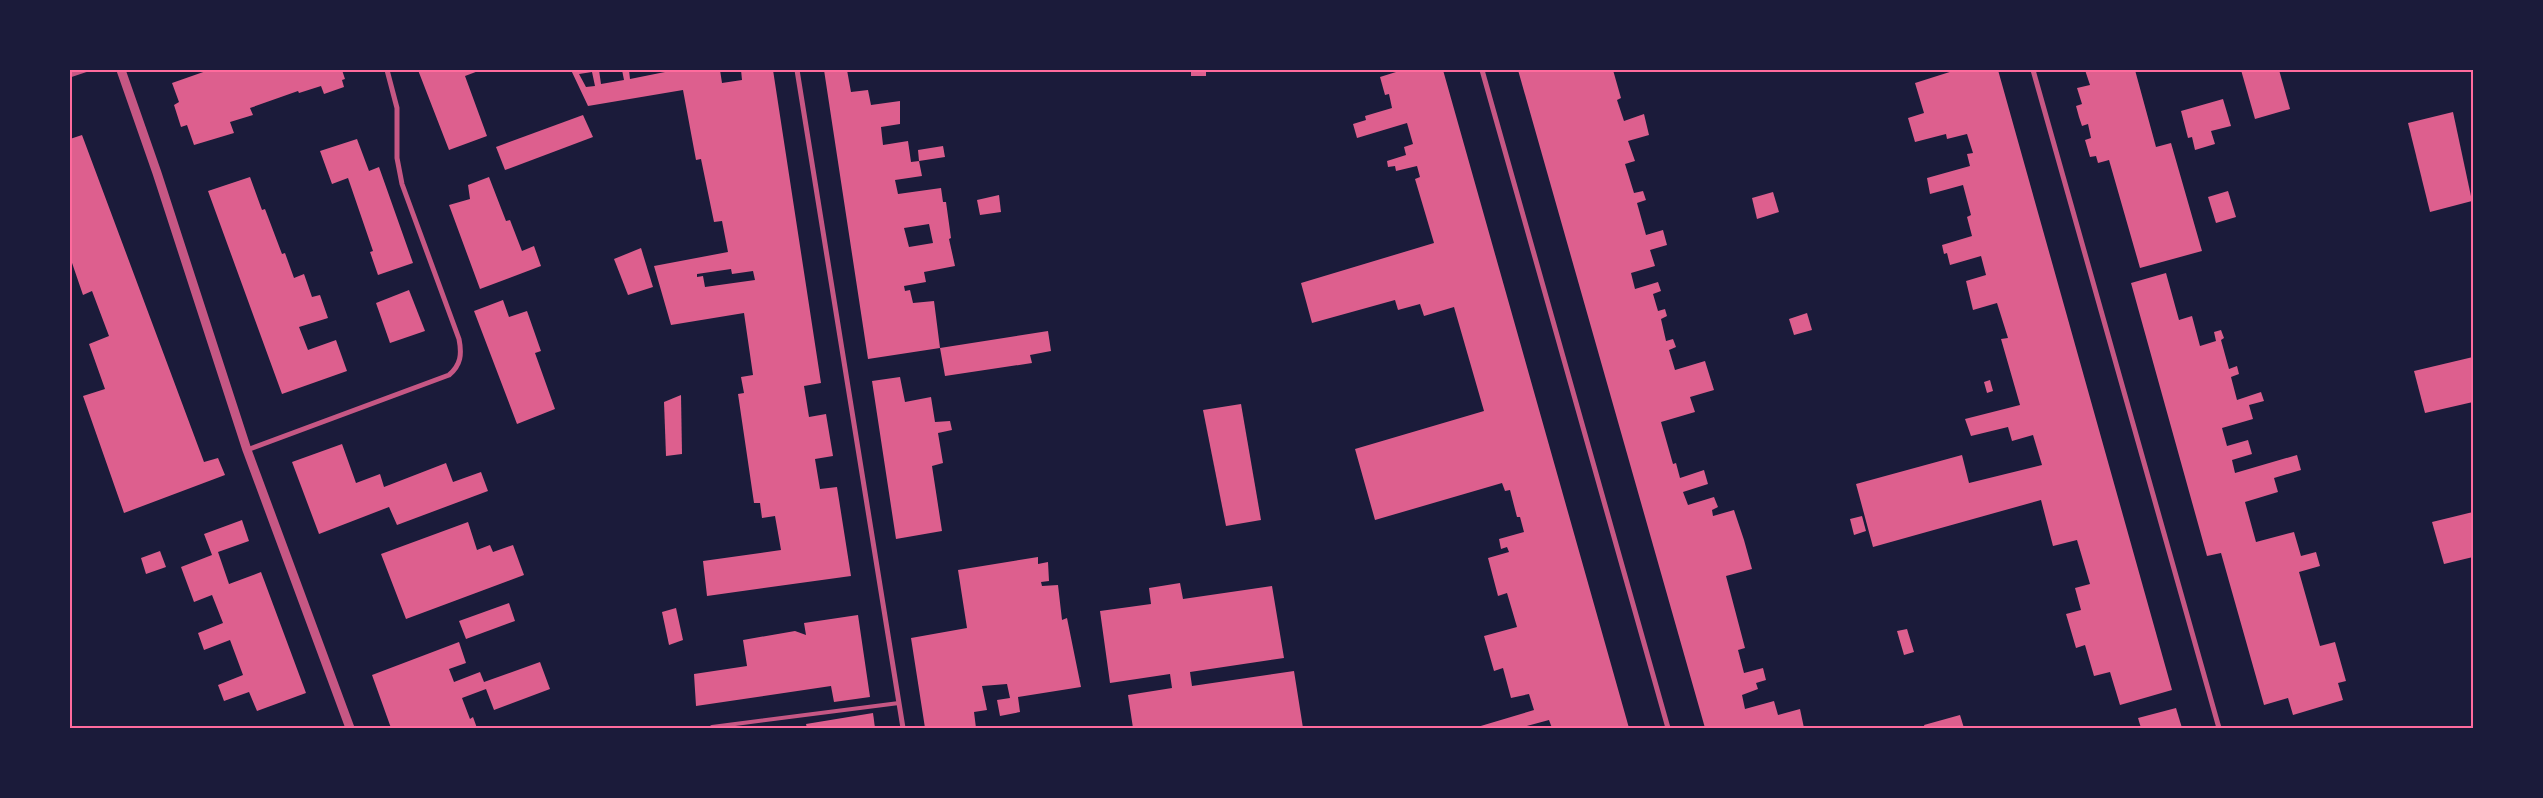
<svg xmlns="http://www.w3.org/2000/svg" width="2543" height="798" font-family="'Source Sans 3',sans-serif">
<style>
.building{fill:#dd5f8e;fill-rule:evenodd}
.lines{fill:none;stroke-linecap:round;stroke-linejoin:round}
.service{stroke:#c65784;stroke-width:4}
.minor{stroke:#c65784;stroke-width:5}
.tertiary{stroke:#c65784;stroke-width:9}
.neatline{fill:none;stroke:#ff6b9d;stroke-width:2}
</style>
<rect width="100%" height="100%" fill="#1b1b3a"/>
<g class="building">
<path d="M209,70h133l3,9 -3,1 2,7 -20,7 -3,-8 -22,7 -1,-2 -48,17 3,7 -23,7 4,11 -40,12 -7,-20 -6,2 -7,-22 5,-3 -7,-19z"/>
<path d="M418,70h63l-16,6 22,60 -38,14z"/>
<path d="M571,70h28l2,14 23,-4 -2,-10h7l1,9 45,-9h45l2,13 20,-3 -1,-10h32l48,313 -17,3 5,31 17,-3 7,42 -18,3 5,30 17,-2 14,89 -144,20 -4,-35 78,-11 -6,-34 -13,2 -2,-15h-6l-16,-109 6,-1 -3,-16 12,-2 -9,-62 -73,12 -17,-59 74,-14 -6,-31 -8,1 -13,-63 -5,1 -13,-70 -95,16zM592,72l3,14 -9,1 -7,-13zM731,269l1,5 21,-3 2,9 -50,7 -2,-11 -6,1v-3z"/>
<path d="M824,70h23l4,22 17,-2 3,15 29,-4v23l-19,3 2,18 25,-4 3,21 8,-1 3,15 -27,4 3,14 43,-6 2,14h3l5,36 -2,1 6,27 -31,6 2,10 -22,4 1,5 5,-1 3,13 21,-2 6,47 -72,11zM929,224l4,19 -24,4 -5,-19z"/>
<rect x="1191" y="70" width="15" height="6"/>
<path d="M1396,70h47l186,658h-77l-3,-8 -30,8h-45l60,-18 -5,-16 -18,4 -8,-30 -9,3 -10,-35 33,-9 -10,-34 -9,3 -10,-38 21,-6 -2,-5 -6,2 -2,-10 25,-7 -4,-15h-3l-7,-27 -5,1 -3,-8 -127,37 -20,-71 129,-38 -30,-104 -30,9 -4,-12 -22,6 -3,-10 -83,23 -11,-40 133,-40 -19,-64 5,-2 -3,-11 -21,5 -1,-5 -7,1 -1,-6 19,-6 -2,-8 9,-3 -6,-21 -50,15 -4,-14 13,-4 -1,-4 27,-8 -3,-14 -4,1 -5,-18 16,-5z"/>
<path d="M1518,70h95l8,28 -4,2 7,21 20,-7 5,21 -21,6 7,20 -10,3 9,29 9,-2 3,9 -9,3 9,32 17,-5 4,15 -17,5 5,16 -24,7 4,16 23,-7 3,9 -8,3 5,17 7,-2 2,7 -6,3 5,22 7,-2 3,8 -7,3 6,20 30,-9 9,29 -24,7 5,15 -34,10 12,42 3,-1 4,15 24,-8 4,14 -25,8 5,13 26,-8 4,10 -6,3 1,6 21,-6 10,30 8,29 -26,7 19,72 -7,2 6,23 19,-5 3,12 -10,3 2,6 -16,6 3,14 29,-8 4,14 22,-6 4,19h-99z"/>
<path d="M1956,70h42l174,620 -52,15 -10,-33 -16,4 -9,-31 -9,3 -10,-34 15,-4 -6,-22 15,-4 -13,-44 -24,6 -12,-46 -168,47 -17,-63 106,-29 7,28 73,-18 -9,-30 -21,6 -4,-14 -37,9 -6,-17 55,-14 -19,-66 7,-1 -11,-35 -24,7 -7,-29 20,-6 -5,-19 -31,9 -3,-12 -3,1 -2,-9 30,-9 -5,-19 4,-2 -8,-30 -33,9 -3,-16 43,-12 -3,-12 6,-1 -6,-19 -20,5 -1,-5 -31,8 -7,-24 16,-5 -9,-30z"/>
<path d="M2085,70h50l21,77 15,-4 31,108 -62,17 -31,-108 -11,3 -2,-7 -6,1 -5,-17 6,-2 -3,-14 -6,2 -3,-9 -3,-11 6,-2 -5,-16 13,-3z"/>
<path d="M2241,70h38l11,39 -35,10z"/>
<path d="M2223,99l8,27 -20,5 4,13 -20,6 -3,-13 -4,1 -7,-27z"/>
<path d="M2453,112l19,89 -42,11 -22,-89z"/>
<path d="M583,115l10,22 -88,33 -9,-23z"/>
<path d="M82,135l122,327 14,-4 7,17 -101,38 -41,-117 22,-7 -16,-45 20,-8 -17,-45 -9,4 -13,-38v-118z"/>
<path d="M357,139l12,32 10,-4 34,96 -35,12 -8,-23 3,-1 -25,-73 -16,6 -12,-33z"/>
<path d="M943,146l2,11 -26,4 -1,-11z"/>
<path d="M250,177l12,33 3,-1 17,45 3,-1 9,25 10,-4 8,23 8,-2 8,23 -29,9 9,23 28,-10 11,31 -65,23 -74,-203z"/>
<path d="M489,177l17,44 4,-1 12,31 12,-5 7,20 -61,23 -31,-84 21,-6 -2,-14z"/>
<path d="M2228,191l8,26 -20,6 -8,-26z"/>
<path d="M1773,192l6,20 -22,7 -5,-21z"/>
<path d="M999,195l2,17 -21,3 -3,-15z"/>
<path d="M641,248l12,39 -25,8 -14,-36z"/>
<path d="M2166,273l13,47 13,-4 8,30 16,-5 -2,-9 7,-2 3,8 -3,2 8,29 8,-3 2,8 -8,3 6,23 24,-8 3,9 -15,4 4,14 -31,9 5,18 21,-6 4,14 -20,6 3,13 62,-18 4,15 -27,8 4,14 -33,10 11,40 38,-10 7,24 15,-4 4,14 -21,6 21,74 15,-4 11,39 -8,2 5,17 -50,15 -5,-17 -24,7 -43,-152 -14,3 -76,-273z"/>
<path d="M409,290l16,41 -35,12 -14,-40z"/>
<path d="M503,300l6,17 18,-6 14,40 -6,2 20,56 -38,15 -43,-113z"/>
<path d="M1807,313l5,17 -18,5 -5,-16z"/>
<path d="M1048,331l3,20 -21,4 2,8 -87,13 -5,-28z"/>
<path d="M2473,357v45l-48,11 -11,-42z"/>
<path d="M900,377l5,25 26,-5 4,25 15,-1 2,9 -14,3 5,30 -11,3 10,65 -46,8 -24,-158z"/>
<path d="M1990,380l3,11 -6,2 -3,-11z"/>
<path d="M681,395l1,59 -16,2 -2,-54z"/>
<path d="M1241,404l20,116 -35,6 -23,-116z"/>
<path d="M342,444l14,39 24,-9 4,13 62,-24 7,19 28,-10 7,19 -91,34 -8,-18 -70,27 -27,-72z"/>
<path d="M2473,512v45l-29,7 -12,-42z"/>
<path d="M1862,516l4,15 -12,4 -4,-16z"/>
<path d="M242,520l7,21 -31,11 11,32 32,-12 45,121 -49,18 -8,-19 -25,9 -6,-16 25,-10 -13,-35 -26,10 -6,-17 25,-10 -11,-28 -18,7 -13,-35 31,-12 -8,-21z"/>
<path d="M468,522l9,28 13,-5 3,7 20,-7 11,30 -118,44 -25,-65z"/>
<path d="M160,551l6,16 -20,7 -5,-16z"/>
<path d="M1038,557v7l10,-2 1,19 -8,1 1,4 16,-1 4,35 5,-2 14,69 -63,10 2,15 -20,4 -3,-16 13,-2 -3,-14 -25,2 5,24 -13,2 2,16h-51l-14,-90 56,-10 -9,-58z"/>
<path d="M1180,583l3,16 89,-13 12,72 -94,14 2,14 102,-15 9,57h-170l-5,-33 44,-7 -2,-14 -60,9 -10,-72 51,-7 -2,-16z"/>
<path d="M509,603l6,18 -49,18 -7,-18z"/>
<path d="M676,608l7,32 -14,5 -7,-33z"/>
<path d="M858,615l12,82 -36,5 -3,-16 -135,20 -2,-32 53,-8 -4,-26 52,-9 11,4 -2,-12z"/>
<path d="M1907,629l7,23 -10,3 -7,-24z"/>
<path d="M459,642l7,21 -17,6 5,13 26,-10 4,10 56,-20 10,27 -56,21 -8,-21 -24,9 8,21 3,-2 4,11h-86l-19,-53z"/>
<path d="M2176,708l6,20h-41l-3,-10z"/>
<path d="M873,713l2,15h-68l-1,-4z"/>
<path d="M1960,715l4,13h-39l-1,-3z"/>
</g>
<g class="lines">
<path class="service" d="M712,727l187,-24"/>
<g class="minor">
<path d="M797,70l106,658"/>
<path d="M1482,70l186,658"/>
<path d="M2033,70l186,658"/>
<path d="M70,75l15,-5"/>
<path d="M247,450l202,-75c12,-10 13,-21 10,-36l-57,-155 -5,-26v-50l-10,-38"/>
</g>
<path class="tertiary" d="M121,70l36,103 90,277 103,278"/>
</g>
<rect width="2543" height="798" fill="none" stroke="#1b1b3a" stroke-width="142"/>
<rect x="71" y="71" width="2401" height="656" class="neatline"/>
</svg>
